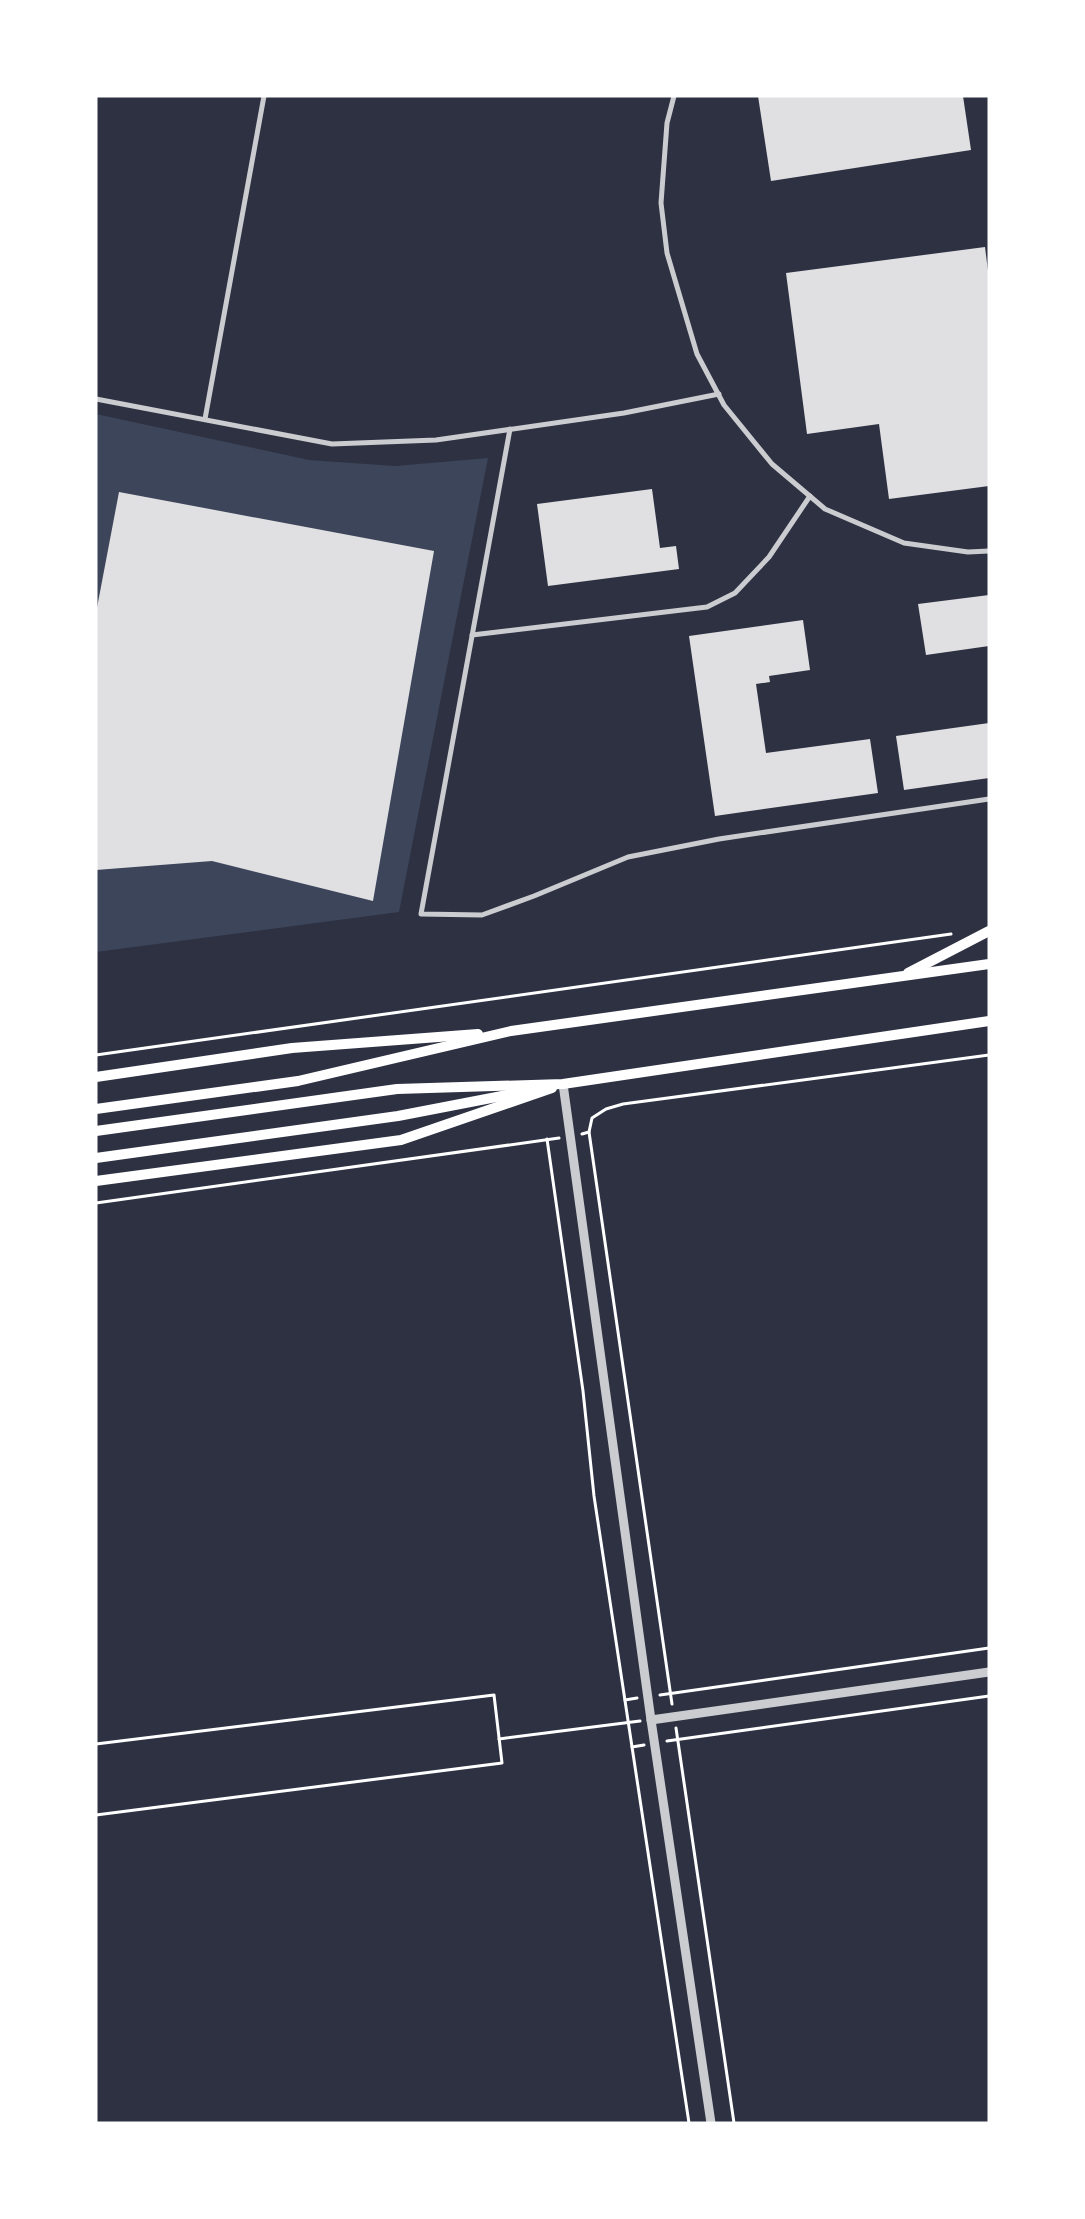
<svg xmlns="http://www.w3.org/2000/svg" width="1085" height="2219" font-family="'Sofia Sans Condensed',sans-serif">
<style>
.green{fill:#3c4559}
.building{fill:#e0e0e3}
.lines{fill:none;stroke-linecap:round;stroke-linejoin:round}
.path{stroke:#fff;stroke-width:3}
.minor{stroke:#caccd0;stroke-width:5}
.tertiary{stroke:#caccd0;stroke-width:9}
.secondary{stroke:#fff;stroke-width:10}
</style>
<rect width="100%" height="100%" fill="#2d3142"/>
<path class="green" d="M96,414l213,46 86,6 93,-8 -89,454 -303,40z"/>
<g class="building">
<path d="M758,96h205l8,54 -200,31z"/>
<path d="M985,247l4,32v207l-100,13 -10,-75 -72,10 -21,-161z"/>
<path d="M652,489l8,59 16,-2 3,23 -131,17 -11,-82z"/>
<path d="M119,492l315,59 -61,350 -161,-40 -116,9v-257z"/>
<path d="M989,595v51l-63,9 -8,-51z"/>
<path d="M803,620l7,50 -41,6 1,6 -14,2 10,69 104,-14 8,54 -163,23 -26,-180z"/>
<path d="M989,723v55l-85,12 -8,-54z"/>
</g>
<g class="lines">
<g class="path">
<path d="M96,1055l855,-121"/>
<path d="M589,1132l83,572"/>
<path d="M582,1134l7,-2 3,-14 14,-9 17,-5 366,-49"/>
<path d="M547,1139l36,252 11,105 95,627"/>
<path d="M96,1203l463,-65"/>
<path d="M660,1695l329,-47"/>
<path d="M625,1700l12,-2"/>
<path d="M676,1728l58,395"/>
<path d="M499,1739l141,-18"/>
<path d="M667,1741l322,-45"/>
<path d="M96,1744l398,-49 8,68 -406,52"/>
<path d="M632,1747l12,-2"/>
</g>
<g class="minor">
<path d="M674,96l-7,27 -6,80 6,50 30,101 27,51 48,59 53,45 79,34 64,9 21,-1"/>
<path d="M96,399l236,45 104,-4 188,-27 95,-19"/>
<path d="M205,419l59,-323"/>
<path d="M510,429l-89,485 61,1 52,-19 94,-39 91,-18 270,-40"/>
<path d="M472,635l235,-28 28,-14 34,-36 41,-61"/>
</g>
<g class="tertiary">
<path d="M563,1084l88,636 60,403"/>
<path d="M651,1720l338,-48"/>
</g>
<g class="secondary">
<path d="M908,973l81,-42"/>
<path d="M96,1077l196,-29 186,-14"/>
<path d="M96,1109l202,-28 213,-50 478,-67"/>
<path d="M96,1131l301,-42 166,-5 426,-63"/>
<path d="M96,1158l302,-42 130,-25"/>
<path d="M96,1181l305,-41 151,-52"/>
</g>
</g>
<rect width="1085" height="2219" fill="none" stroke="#ffffff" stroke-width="195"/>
</svg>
